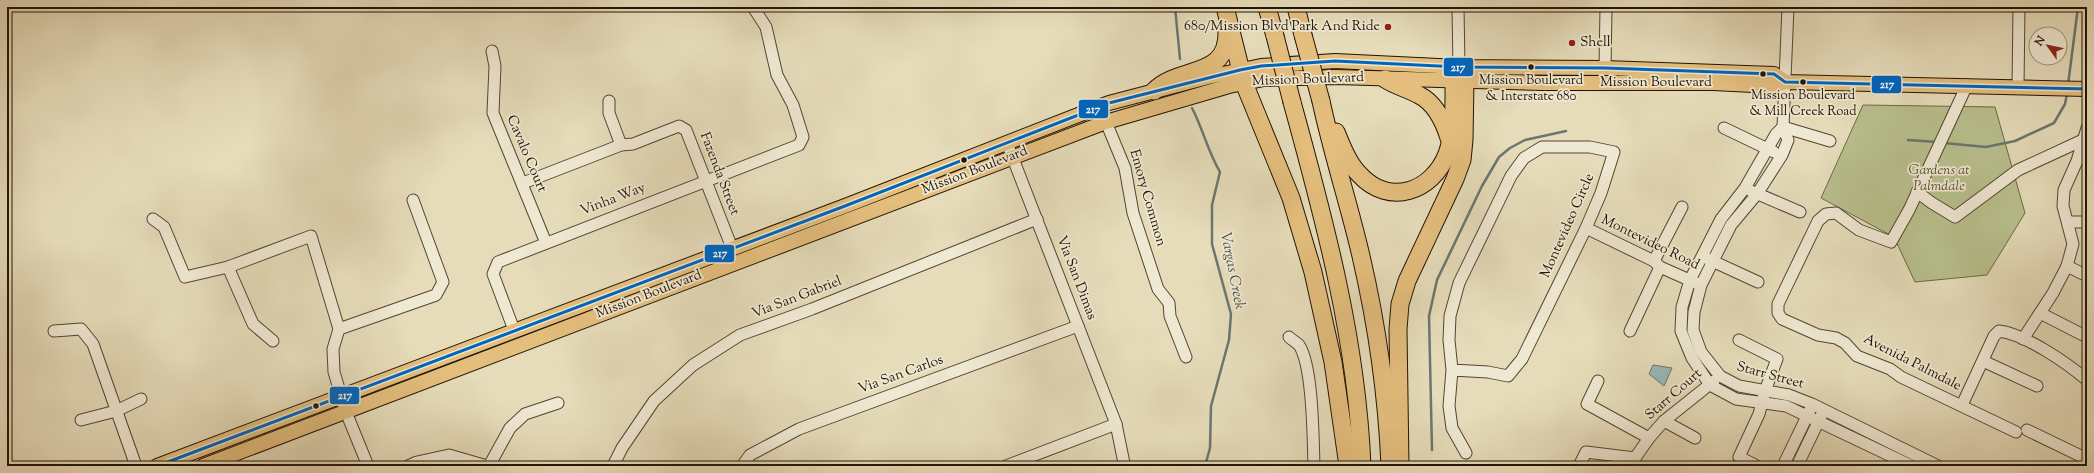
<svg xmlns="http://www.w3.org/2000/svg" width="2094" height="473" font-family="'Sorts Mill Goudy',serif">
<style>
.green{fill:#b8bf8d;stroke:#6c6948}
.water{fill:#9ab9b9;stroke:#6a7771}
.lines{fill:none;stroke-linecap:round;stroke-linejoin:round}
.stream{stroke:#6a7771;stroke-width:2.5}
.minor-casing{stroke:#524532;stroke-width:13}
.major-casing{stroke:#211304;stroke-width:16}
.highway-casing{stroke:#211304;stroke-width:19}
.minor{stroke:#efe8d2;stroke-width:11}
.major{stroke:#e3be7d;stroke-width:14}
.highway{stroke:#e3be7d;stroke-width:17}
.highway-bridge-casing{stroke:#211304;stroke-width:19;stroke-linecap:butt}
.highway-bridge{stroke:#e3be7d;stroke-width:17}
.bus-1-casing{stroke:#efe8d2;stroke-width:6}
.bus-1{stroke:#0065bd;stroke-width:3}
.poi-dot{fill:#8f2418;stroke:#efe8d2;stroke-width:1.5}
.bus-dot{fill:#211304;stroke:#efe8d2;stroke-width:1.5}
.labels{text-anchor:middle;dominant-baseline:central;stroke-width:3.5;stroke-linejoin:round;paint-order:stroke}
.bus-label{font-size:13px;fill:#211304;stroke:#efe8d2}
.poi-label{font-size:14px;fill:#211304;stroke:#efe8d2;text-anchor:end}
.street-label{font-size:14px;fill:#211304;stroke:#efe8d2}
.park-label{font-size:14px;font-style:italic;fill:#564f34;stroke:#efe8d2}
.water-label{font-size:15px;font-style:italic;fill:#4b4d43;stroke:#efe8d2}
.line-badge{stroke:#efe8d2;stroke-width:1.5}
.badge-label{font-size:11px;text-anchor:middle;font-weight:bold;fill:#fff}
</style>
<rect width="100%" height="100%" fill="#e6dcba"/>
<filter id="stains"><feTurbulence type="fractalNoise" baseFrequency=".005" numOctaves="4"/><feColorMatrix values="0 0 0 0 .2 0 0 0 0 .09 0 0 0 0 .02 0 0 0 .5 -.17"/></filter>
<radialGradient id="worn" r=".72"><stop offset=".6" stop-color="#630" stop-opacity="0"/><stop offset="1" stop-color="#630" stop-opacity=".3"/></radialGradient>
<path class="green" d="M1863,105l132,2 30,106 -38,62 -72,7 -21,-45 -73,-39z"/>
<path class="water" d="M1653,365l19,3 -8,18 -15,-12z"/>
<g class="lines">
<g class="stream">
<path d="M1175,7l5,52"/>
<path d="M2068,85l10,-78"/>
<path d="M1192,108c11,21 16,44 28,64l-8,33v39l19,70 -2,26 -18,66 -1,42 -5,18"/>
<path d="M1908,140l29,2"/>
<path d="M1944,143l42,4 29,-6 39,-18 11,-19 2,-10"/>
<path d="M1432,450l-3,-134 8,-36 45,-94 17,-29 11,-9 15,-8 41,-9"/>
</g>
<defs>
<g id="minor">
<path d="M1458,7l1,60"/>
<path d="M1788,7l-5,120 5,13 -6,15 -25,39 -26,31 -30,60 -7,27 -1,18 8,22 19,24 19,10 50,9 23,9 126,62"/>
<path d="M492,51l3,15 -2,47 53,130"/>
<path d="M1605,68l1,-61"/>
<path d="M1967,85l-58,125 -18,32 -32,-12 -23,-17 -10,1 -8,7 -40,83v9l4,6 36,16 18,3 9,5 12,13 33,13 11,8 115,55"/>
<path d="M2018,87l1,-80"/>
<path d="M609,101v12l12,32"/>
<path d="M1106,122l19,46 8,45 25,76 11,14 1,13 16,41"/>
<path d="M1783,127l-7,7 -31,54 -24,31 -31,61 -8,27 -1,24 11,27 18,27 26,14 50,7 126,60"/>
<path d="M1783,127l47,14"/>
<path d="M1724,128l50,24"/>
<path d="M1007,143l109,281 8,39 -1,3"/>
<path d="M523,183l98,-38 12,-1 46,-18 7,4 46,118"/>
<path d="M1751,191l49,21"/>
<path d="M1917,192l15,11 23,14 63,-47 65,-30"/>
<path d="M153,219l11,8 21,50 43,-10 83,-31 28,93 -6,20 1,23 12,40 22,54"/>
<path d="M2068,222h19"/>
<path d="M1586,228l68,33 6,6 36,16"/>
<path d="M1708,259l50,23"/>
<path d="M1654,261l28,-54"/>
<path d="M2067,266l20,10"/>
<path d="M228,267l25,57 20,17"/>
<path d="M2040,313l47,24"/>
<path d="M339,329l97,-34 7,-13 -30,-82"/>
<path d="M514,330l-21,-56 5,-12 301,-117 4,-8 -10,-32 -16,-30 -11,-48 -13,-20"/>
<path d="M54,331l27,-2 12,15 43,122"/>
<path d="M1630,331l30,-64"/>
<path d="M1289,337c3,3 7,5 10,8 14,21 14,93 15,121"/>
<path d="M2023,339l30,-46 14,-27 6,-22 -10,-38 1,-16 13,-29 10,-33"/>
<path d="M1739,340l38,19 -12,32 -6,23 -20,43 16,8"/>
<path d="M1983,361l54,25"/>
<path d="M1452,370l36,2 20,4 14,-17 64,-131 15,-35 13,-41 -24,-5h-48l-18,11 -13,18 -52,107 -9,33 -1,24 3,30 -3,36 3,22 14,25"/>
<path d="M1598,381l-11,23 62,34"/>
<path d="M1962,405l32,-69 5,-5c26,3 68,32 88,49"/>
<path d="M81,420l35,-9 25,-12"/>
<path d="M1664,421l31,17"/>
<path d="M2027,430l60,29"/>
<path d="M1635,458l14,-20 15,-17 50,-40"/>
<path d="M408,466l9,-4 32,-7 38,11"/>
<path d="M489,466l21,-38 15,-14 33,-11"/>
<path d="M613,466l9,-18 32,-47 39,-36 47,-30 72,-26 225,-90"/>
<path d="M742,466l8,-11 49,-26 279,-103"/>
<path d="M1006,466l110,-42"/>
<path d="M1579,466l7,-14 49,6"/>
<path d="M1783,466l28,-58"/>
<path d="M1797,466l25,-52"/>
</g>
<g id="major">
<path d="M157,466l688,-260 264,-103 99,-26 53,-11 74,-5 124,6 146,1 169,6 11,8"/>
<path d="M203,466l903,-344 123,-36 35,-7 72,-2 205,6h172l61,3 11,-4 302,7"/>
</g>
<g id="highway">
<path d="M1225,7l19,76 47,115 22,74 20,90 15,104"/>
<path d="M1267,7l8,29"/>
<path d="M1296,7l7,28"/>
<path d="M1385,79c11,7 23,10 34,16 16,8 25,27 30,43"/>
<path d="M1154,91c25,-26 75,-11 73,-61"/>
<path d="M1321,101c11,52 28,103 40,155 16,69 26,140 29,210"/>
<path d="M1292,102c33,120 65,239 70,364"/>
<path d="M1336,132c6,14 12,31 23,42 30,33 73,18 88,-20 8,-22 7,-51 7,-74"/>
<path d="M1400,466l-2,-137 2,-25 7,-23 48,-102 7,-19 2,-20 1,-60"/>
</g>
</defs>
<use href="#minor" class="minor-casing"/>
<use href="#major" class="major-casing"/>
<use href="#highway" class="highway-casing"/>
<use href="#minor" class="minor"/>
<use href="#major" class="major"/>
<use href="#highway" class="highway"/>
<defs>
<g id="highway-bridge">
<path d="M1303,35l18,66"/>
<path d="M1275,36l17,66"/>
</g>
</defs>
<use href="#highway-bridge" class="highway-bridge-casing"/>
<use href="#highway-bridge" class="highway-bridge"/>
<defs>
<path id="bus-1" d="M157,466l688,-260 264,-103 131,-33 21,-4 74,-5 124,6 146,1 169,6 11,8 302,7"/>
</defs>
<use href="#bus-1" class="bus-1-casing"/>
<use href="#bus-1" class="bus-1"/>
</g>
<g class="poi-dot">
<circle cx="1388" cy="27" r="4"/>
<circle cx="1572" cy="43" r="4"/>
</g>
<g class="bus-dot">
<circle cx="1531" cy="67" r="3.5"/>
<circle cx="1763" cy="74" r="3.5"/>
<circle cx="1803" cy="82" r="3.5"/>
<circle cx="964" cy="160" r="3.5"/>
<circle cx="316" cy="406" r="3.5"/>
</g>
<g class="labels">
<g class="bus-label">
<text x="1531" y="81">Mission Boulevard<tspan x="1531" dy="16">&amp; Interstate 680</tspan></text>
<text x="1803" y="96">Mission Boulevard<tspan x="1803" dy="16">&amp; Mill Creek Road</tspan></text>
</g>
<g class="poi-label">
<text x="1380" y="27">680/Mission Blvd Park And Ride</text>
<text x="1580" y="43" text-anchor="start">Shell</text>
</g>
<g class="street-label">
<text transform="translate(1308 80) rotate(-2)">Mission Boulevard</text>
<text x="1656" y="83">Mission Boulevard</text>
<text transform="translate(526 154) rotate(67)">Cavalo Court</text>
<text transform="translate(975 171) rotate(-21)">Mission Boulevard</text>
<text transform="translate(719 174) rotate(69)">Fazenda Street</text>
<text transform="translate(1147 198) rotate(74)">Emory Common</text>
<text transform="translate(613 200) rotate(-21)">Vinha Way</text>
<text transform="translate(1568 226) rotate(-66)">Montevideo Circle</text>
<text transform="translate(1650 243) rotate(26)">Montevideo Road</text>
<text transform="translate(1076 278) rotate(69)">Via San Dimas</text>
<text transform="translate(649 295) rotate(-21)">Mission Boulevard</text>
<text transform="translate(797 298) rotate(-21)">Via San Gabriel</text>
<text transform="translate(1912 363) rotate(27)">Avenida Palmdale</text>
<text transform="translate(901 375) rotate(-20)">Via San Carlos</text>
<text transform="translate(1770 376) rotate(15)">Starr Street</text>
<text transform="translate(1674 395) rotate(-41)">Starr Court</text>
</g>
<g class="park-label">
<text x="1939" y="171">Gardens at<tspan x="1939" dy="16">Palmdale</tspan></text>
</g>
<g class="water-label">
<text transform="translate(1232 271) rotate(79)">Vargas Creek</text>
</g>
</g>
<g class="line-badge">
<rect x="1443" y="57" width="31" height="20" rx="4" fill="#0065bd"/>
<rect x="1871" y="75" width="31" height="19" rx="4" fill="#0065bd"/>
<rect x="1078" y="99" width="31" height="20" rx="4" fill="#0065bd"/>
<rect x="704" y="244" width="31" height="19" rx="4" fill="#0065bd"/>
<rect x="329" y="386" width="31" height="19" rx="4" fill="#0065bd"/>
</g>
<g class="badge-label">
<text x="1458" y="71">217</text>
<text x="1887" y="88">217</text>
<text x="1093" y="113">217</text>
<text x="720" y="257">217</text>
<text x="345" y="399">217</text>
</g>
<rect width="2094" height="473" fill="none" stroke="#e6dcba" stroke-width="24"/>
<rect x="8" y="8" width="2078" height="457" fill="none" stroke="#211304" stroke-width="2"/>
<rect x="12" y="12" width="2070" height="449" fill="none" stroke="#211304"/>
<g transform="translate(2048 46) rotate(303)"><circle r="19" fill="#efe8d2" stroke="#9d9380"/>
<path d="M0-3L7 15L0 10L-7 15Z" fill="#8f2418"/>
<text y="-6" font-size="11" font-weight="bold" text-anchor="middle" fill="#211304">N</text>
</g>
<rect width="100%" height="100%" filter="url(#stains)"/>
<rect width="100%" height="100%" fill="url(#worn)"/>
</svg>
